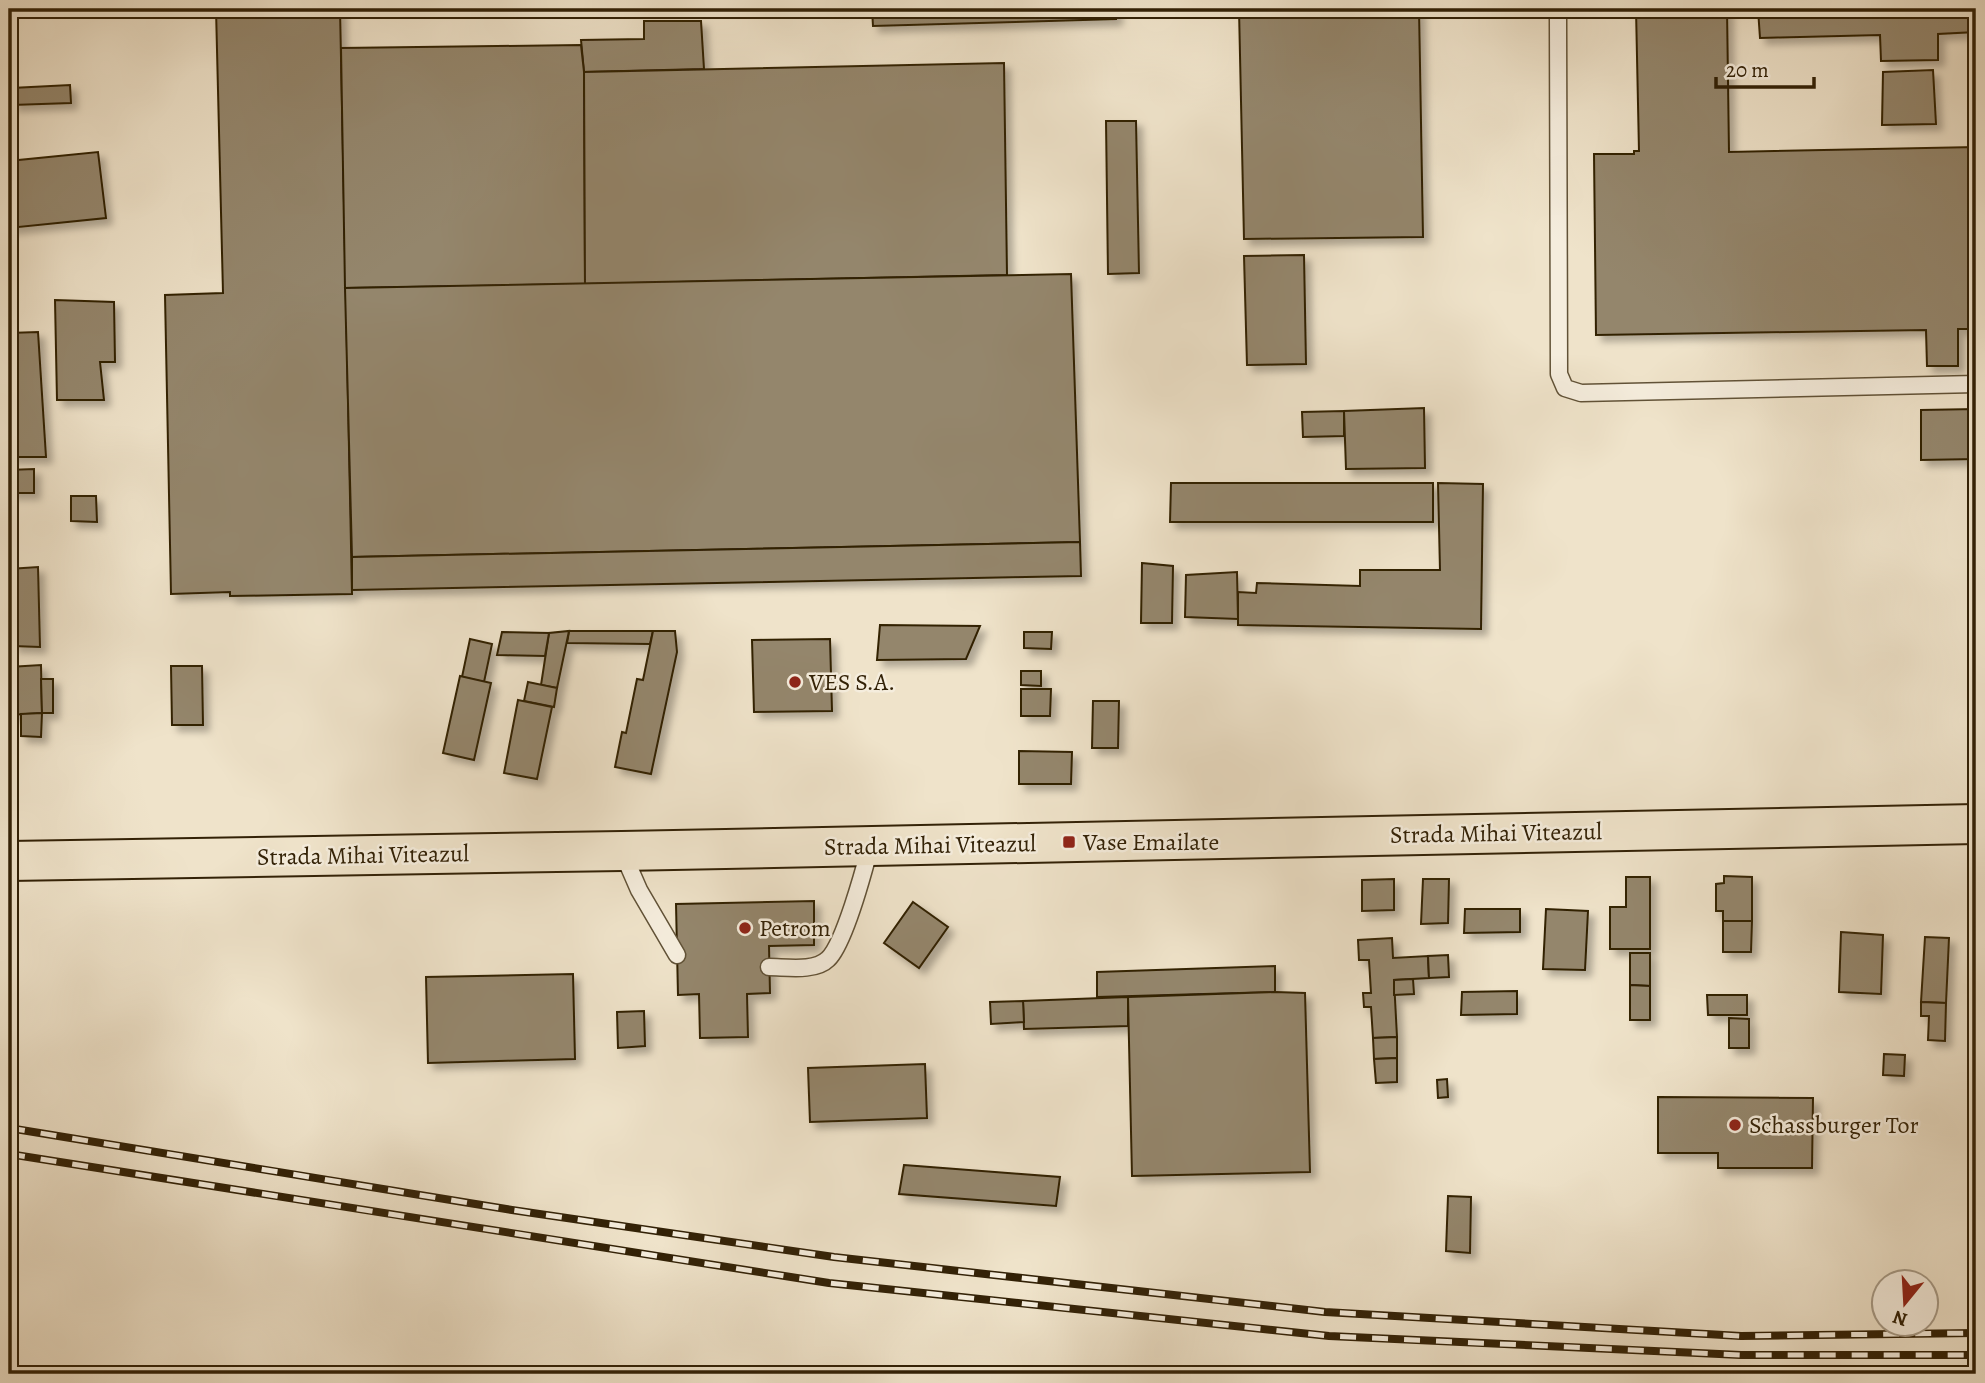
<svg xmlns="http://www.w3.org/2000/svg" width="1985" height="1383" font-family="Alegreya,serif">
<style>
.building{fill:#94866c;stroke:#322106;stroke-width:2;filter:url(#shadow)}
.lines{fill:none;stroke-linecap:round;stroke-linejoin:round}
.service-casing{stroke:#615237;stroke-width:19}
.trunk-casing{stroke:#322106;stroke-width:42}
.service{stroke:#f5eddd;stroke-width:16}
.trunk{stroke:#efe3ca;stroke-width:38}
.rail-casing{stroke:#322106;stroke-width:8}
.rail{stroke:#f5eddd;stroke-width:5;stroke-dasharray:16;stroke-linecap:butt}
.poi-dot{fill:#8f2418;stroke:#f5eddd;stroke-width:2.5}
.labels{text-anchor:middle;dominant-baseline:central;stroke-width:5;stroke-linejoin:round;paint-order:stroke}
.poi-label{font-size:24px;fill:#322106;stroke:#f5eddd;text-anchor:start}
.street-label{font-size:24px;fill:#322106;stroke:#f5eddd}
</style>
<defs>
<filter id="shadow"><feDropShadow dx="6" dy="6" stdDeviation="3.5" flood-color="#0004"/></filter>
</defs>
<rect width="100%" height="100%" fill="#efe3ca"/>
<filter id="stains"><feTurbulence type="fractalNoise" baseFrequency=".00286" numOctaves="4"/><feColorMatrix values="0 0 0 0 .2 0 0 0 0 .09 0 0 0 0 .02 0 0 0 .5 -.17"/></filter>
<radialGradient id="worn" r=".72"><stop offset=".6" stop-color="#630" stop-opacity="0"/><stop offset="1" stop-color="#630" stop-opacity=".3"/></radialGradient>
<g class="building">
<path d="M216,9h124l12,585 -122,2v-4l-59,2 -6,-299 58,-2z"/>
<path d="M872,9h244v10l-243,7z"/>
<path d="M1239,9h180l4,228 -179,2z"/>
<path d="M1636,9h91l2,143 247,-5v182h-18v37h-31l-1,-36 -330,5 -2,-181h40v-3h5z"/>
<path d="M1758,9h218v23l-38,2v26l-57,1 -1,-26 -120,3z"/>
<path d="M644,21h57l3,48 -120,3 -3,-32 63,-1z"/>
<path d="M581,45l3,27 1,212 -240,4 -4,-240z"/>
<path d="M1004,63l3,212 -422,9 -1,-212z"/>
<path d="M1933,70l3,54 -54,1 1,-53z"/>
<path d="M70,85l1,18 -59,2v-17z"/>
<path d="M1106,121h30l3,152 -31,1z"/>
<path d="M98,152l8,66 -97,10v-67z"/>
<path d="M1304,255l2,109 -59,1 -3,-109z"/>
<path d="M1071,274l9,268 -728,15 -7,-269z"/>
<path d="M55,300l59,2 1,60h-15l4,38h-47z"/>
<path d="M38,332l8,125h-37v-124z"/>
<path d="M1424,408l1,60 -79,1 -2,-58z"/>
<path d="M1976,409v50l-55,1v-50z"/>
<path d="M1344,411v25l-41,1 -1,-25z"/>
<path d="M34,469v24h-25v-23z"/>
<path d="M1171,483h262v39h-263z"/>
<path d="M1438,483l45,1 -2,145 -243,-4v-33l18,1 1,-10 103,3v-16h80z"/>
<path d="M71,496h25l1,26 -26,-1z"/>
<path d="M1080,542l1,34 -729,14v-33z"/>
<path d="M1142,563l31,3 -1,57h-31z"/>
<path d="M38,567l2,80 -27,-1 -4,-77z"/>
<path d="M1237,572l1,47 -53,-2 1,-42z"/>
<path d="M880,625l100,1 -14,33 -89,1z"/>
<path d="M569,631h84l-3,13 -83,-1z"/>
<path d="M569,631l-12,57 -16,-3 8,-52z"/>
<path d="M653,631h22l2,21 -26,122 -36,-7 7,-35 4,1 11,-54 6,1z"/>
<path d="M502,632l47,1 -4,23 -48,-1z"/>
<path d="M1024,632h28l-1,17 -27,-1z"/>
<path d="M470,639l22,5 -8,38 -22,-5z"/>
<path d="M830,639l2,72 -78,1 -2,-72z"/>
<path d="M41,665l1,48 -33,2v-48z"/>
<path d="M171,666h31l1,59h-31z"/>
<path d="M1021,671h20v15l-20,-1z"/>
<path d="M460,676l31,7 -17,77 -31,-7z"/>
<path d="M41,679h12v34h-11z"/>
<path d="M528,682l29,6 -3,19 -30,-6z"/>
<path d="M1021,689h30l-1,27h-29z"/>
<path d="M518,700l34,7 -15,72 -33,-6z"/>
<path d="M1093,701h26l-1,47h-26z"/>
<path d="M42,713l-1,24 -20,-1v-22z"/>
<path d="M1019,751l53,1 -1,32h-52z"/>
<path d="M1724,876l28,1v44h-29v-10h-7v-27l8,-1z"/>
<path d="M1626,877h24v72h-40v-42h16z"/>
<path d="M1394,879v31l-32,1v-31z"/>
<path d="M1423,879h26l-1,44 -27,1z"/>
<path d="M814,901v44l-45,1 1,47 -23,1 1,43 -48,1 -1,-44 -21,1 -2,-91z"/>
<path d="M913,902l35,25 -29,41 -35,-25z"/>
<path d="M1465,909h55v23l-56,1z"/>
<path d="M1546,909l42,2 -3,59 -42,-1z"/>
<path d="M1723,921h29l-1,31h-28z"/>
<path d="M1841,932l42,3 -2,59 -42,-2z"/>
<path d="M1925,937l24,1 -3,65 -25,-1z"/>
<path d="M1392,938l1,20 35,-2 1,22 -35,2 3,57 -24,1 -2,-31h-7l-1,-14h8l-2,-33h-10l-1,-20z"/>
<path d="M1630,953h20v33l-20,-1z"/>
<path d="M1448,955l1,22 -20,1 -1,-22z"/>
<path d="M1275,966v26l-178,5v-25z"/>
<path d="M573,974l2,85 -147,4 -2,-86z"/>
<path d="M1413,979l1,15 -20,1v-15z"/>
<path d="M1630,985l20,1v34h-20z"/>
<path d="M1517,991v23l-56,1 1,-23z"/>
<path d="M1275,992l30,1 5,179 -178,4 -4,-179z"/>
<path d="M1707,995h40v20h-39z"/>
<path d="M1128,997v29l-104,3 -1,-28z"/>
<path d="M1023,1001l1,21 -33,2 -1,-22z"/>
<path d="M1921,1002l25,1 -1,38 -17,-1 1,-24h-8z"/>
<path d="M644,1011l1,35 -27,2 -1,-36z"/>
<path d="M1729,1018l20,1v29h-20z"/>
<path d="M1397,1037v21l-23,1 -1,-21z"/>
<path d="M1884,1054l21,1 -1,21 -21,-1z"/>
<path d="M1397,1058v24l-21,1 -2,-24z"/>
<path d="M925,1064l2,54 -117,4 -2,-54z"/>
<path d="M1447,1079l1,18 -10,1 -1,-18z"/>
<path d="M1658,1097l155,1 -1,70h-94v-15h-60z"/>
<path d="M904,1165l156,12 -4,29 -157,-12z"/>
<path d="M1448,1196l23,1 -1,56 -24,-2z"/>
</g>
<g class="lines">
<defs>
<g id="service">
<path d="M1558,18l1,356 6,14 16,5 395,-9"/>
<path d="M622,851l17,39 38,65"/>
<path d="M769,967c17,0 46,5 59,-8 16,-15 36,-89 42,-112"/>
</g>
<path id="trunk" d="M9,861l613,-10 1354,-27"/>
</defs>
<use href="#service" class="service-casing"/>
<use href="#trunk" class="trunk-casing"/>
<use href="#service" class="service"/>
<use href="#trunk" class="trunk"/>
<defs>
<g id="rail">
<path d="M354,14l50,-5"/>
<path d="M9,1128l503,82 322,47 491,55 416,24 235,-3"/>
<path d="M9,1154l820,129 500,53 412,19h235"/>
</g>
</defs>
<use href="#rail" class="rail-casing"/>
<use href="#rail" class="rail"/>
</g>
<g class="poi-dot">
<circle cx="795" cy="682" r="7"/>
<rect x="1062" y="835" width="14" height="14" rx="3.5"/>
<circle cx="745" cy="928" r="7"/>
<circle cx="1735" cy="1125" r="7"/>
</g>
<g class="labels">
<g class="poi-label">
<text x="809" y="682">VES S.A.</text>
<text x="1083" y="842">Vase Emailate</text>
<text x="759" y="928">Petrom</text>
<text x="1749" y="1125">Schassburger Tor</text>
</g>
<g class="street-label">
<text transform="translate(1496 833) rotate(-1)">Strada Mihai Viteazul</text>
<text transform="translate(930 845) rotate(-1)">Strada Mihai Viteazul</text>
<text transform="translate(363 855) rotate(-1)">Strada Mihai Viteazul</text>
</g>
</g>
<rect width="1985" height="1383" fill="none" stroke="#efe3ca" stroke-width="35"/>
<rect x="10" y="10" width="1964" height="1362" fill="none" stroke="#322106" stroke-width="3.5"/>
<rect x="18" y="18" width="1950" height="1348" fill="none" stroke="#322106" stroke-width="2"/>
<g transform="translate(1905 1303) rotate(198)"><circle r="33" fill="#f5eddd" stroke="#a79b87" stroke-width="2"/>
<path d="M0-5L12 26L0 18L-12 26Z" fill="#8f2418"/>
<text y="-10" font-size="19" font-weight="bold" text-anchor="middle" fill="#322106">N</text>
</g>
<path d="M1716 77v10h98v-10" fill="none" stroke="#322106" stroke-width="3.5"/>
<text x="1726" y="77" font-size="21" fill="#322106" stroke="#f5eddd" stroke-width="5" paint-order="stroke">20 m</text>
<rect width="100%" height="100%" filter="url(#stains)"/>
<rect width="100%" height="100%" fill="url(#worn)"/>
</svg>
